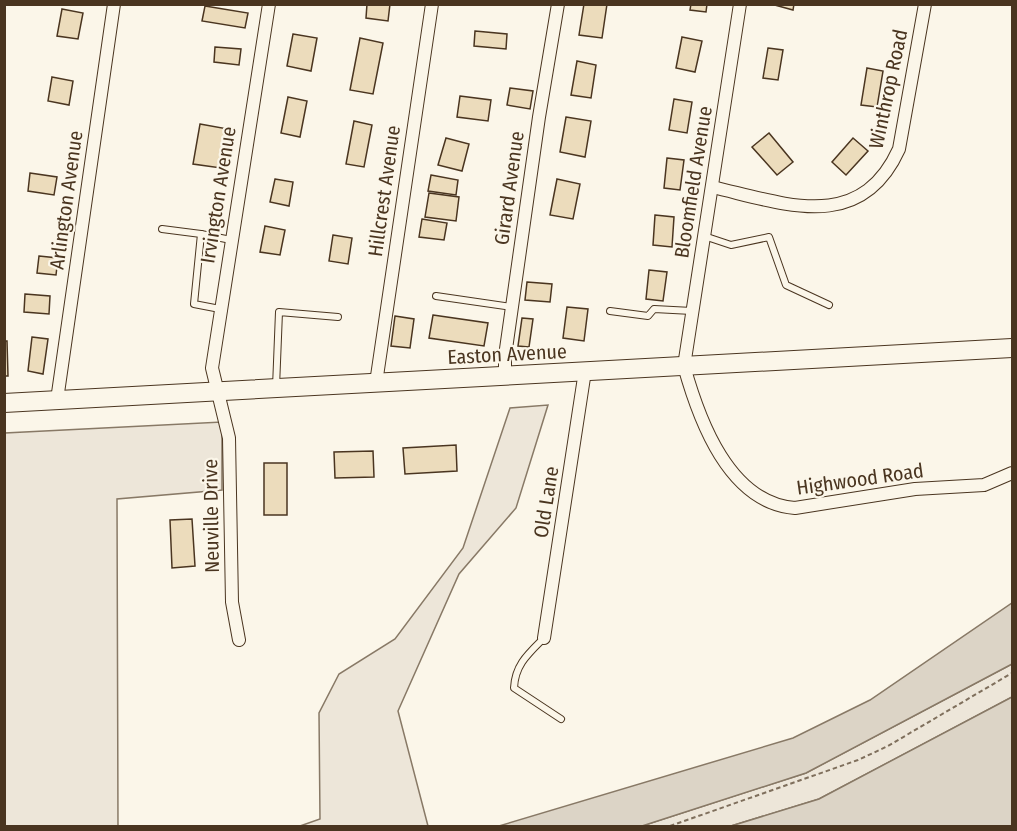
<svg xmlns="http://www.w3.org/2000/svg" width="1017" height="831" font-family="'Fira Sans Condensed',sans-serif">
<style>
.green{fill:#ede6d9;stroke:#887966;stroke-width:1.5}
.water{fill:#dcd4c6;stroke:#887966;stroke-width:1.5}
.building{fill:#ecdcbc;stroke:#4a3520;stroke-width:1.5}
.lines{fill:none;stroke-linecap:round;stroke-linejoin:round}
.service-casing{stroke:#4a3520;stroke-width:8}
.minor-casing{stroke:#4a3520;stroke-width:14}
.primary-casing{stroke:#4a3520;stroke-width:20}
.path{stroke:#7f6f5c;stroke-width:2;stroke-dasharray:4.5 3;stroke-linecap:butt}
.service{stroke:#fbf6e9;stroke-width:6}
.minor{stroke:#fbf6e9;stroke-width:12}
.primary{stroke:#fbf6e9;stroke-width:18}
.labels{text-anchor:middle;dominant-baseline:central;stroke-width:4.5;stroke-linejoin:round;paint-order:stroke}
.street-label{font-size:20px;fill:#4a3520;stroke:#fbf6e9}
</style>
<rect width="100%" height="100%" fill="#fbf6e9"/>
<g class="green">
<path d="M548,405l-32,103 -57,66 -61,137 30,115h-128l20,-7 -1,-106 20,-39 56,-35 68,-91 47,-140z"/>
<path d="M222,422v68l-105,9 1,327h-113v-393z"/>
<path d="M1012,664v33l-193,102 -88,27h-89l164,-53z"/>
</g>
<g class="water">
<path d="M1012,603v61l-206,109 -164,53h-143l294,-88 77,-38z"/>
<path d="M1012,697v129h-281l88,-27z"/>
</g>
<g class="building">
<path d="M367,4h23l-2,17 -22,-3z"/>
<path d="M584,4h23l-5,34 -23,-3z"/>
<path d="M691,4h16l-1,8 -16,-2z"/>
<path d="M771,4h23l-1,6z"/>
<path d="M205,6l43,7 -3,15 -43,-7z"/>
<path d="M62,9l21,4 -5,26 -21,-3z"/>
<path d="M475,31l32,3 -1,15 -32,-3z"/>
<path d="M293,34l24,4 -6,33 -24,-5z"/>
<path d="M682,37l20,4 -7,31 -19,-4z"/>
<path d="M360,38l23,5 -10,51 -23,-4z"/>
<path d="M215,47l26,2 -2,16 -25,-3z"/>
<path d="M768,48l15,2 -5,30 -15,-2z"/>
<path d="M577,61l19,4 -5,33 -20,-3z"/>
<path d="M867,68l16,3 -6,36 -16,-2z"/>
<path d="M52,77l21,4 -4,24 -21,-4z"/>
<path d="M510,88l23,3 -3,18 -23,-4z"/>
<path d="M460,96l31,4 -3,21 -31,-4z"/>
<path d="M288,97l19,4 -7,36 -19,-4z"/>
<path d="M674,99l18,3 -5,31 -18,-3z"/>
<path d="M566,117l25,4 -6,36 -25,-5z"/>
<path d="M354,121l18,4 -8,42 -18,-3z"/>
<path d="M200,124l28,5 -7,39 -28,-4z"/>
<path d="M769,133l24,29 -16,13 -25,-28z"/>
<path d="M446,138l23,6 -7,27 -24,-6z"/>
<path d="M853,138l15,13 -22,24 -14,-13z"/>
<path d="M667,158l17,2 -4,30 -16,-2z"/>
<path d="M30,173l27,4 -3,18 -26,-4z"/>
<path d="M431,175l27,5 -2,15 -28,-4z"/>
<path d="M275,179l18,3 -4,24 -19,-4z"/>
<path d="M557,179l23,5 -7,35 -23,-4z"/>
<path d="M429,193l30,4 -3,24 -31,-4z"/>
<path d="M655,215l19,2 -2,30 -19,-2z"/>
<path d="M422,219l25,4 -3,17 -25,-3z"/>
<path d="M265,226l20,4 -5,25 -20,-3z"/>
<path d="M333,235l19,3 -4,26 -19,-3z"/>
<path d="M39,256l19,2 -2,17 -19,-2z"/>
<path d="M649,270l18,2 -4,29 -17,-2z"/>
<path d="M527,282l25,2 -2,18 -25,-2z"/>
<path d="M25,294l25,2 -1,18 -25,-2z"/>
<path d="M567,307l21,2 -4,32 -21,-3z"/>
<path d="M433,315l55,8 -4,23 -55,-8z"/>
<path d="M395,316l19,3 -4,29 -19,-2z"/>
<path d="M522,318l11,1 -4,28 -11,-1z"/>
<path d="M32,337l16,2 -5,35 -15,-3z"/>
<path d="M4,341h3l1,35h-4z"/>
<path d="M456,445l1,26 -52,3 -2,-26z"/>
<path d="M373,451l1,26 -39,1 -1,-26z"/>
<rect x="264" y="463" width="23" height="52"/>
<path d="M192,519l3,47 -23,2 -2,-48z"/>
</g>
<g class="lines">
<defs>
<g id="service">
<path d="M162,229l39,5"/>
<path d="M704,236l27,9 38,-8 17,48 43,20"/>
<path d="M436,296l76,11"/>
<path d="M220,309l-26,-5 7,-70 30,6"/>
<path d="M610,311l38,5 6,-7 38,2"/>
<path d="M276,387l3,-75 59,5"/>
<path d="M544,638c-16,16 -29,27 -30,50l47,31"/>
</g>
<g id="minor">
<path d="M740,4l-56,362c15,54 45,137 111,142l120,-19 69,-4 28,-12"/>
<path d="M712,187c71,16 148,48 187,-38l26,-145"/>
<path d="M505,377v-21l34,-239 19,-113"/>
<path d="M376,383l56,-379"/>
<path d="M57,400l57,-396"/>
<path d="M544,638l41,-267"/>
<path d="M239,640l-7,-38 -3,-164 -17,-70 57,-364"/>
</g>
<path id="primary" d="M4,403l1008,-55"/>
</defs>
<use href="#service" class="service-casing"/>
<use href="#minor" class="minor-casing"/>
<use href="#primary" class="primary-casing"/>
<path class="path" d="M670,826l188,-66 30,-14 124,-73"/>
<use href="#service" class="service"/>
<use href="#minor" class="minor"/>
<use href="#primary" class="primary"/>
</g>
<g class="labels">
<g class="street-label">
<text transform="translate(888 89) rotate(-78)">Winthrop Road</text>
<text transform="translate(693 182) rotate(-81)">Bloomfield Avenue</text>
<text transform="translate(509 188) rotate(-82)">Girard Avenue</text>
<text transform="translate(384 191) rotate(-82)">Hillcrest Avenue</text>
<text transform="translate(218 195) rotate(-81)">Irvington Avenue</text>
<text transform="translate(66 200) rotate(-82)">Arlington Avenue</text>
<text transform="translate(507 354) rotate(-3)">Easton Avenue</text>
<text transform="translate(860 479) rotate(-8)">Highwood Road</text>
<text transform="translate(546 502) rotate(-81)">Old Lane</text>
<text transform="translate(211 516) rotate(-91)">Neuville Drive</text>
</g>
</g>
<rect width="1017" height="831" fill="none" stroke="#4a3520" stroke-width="12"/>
</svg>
